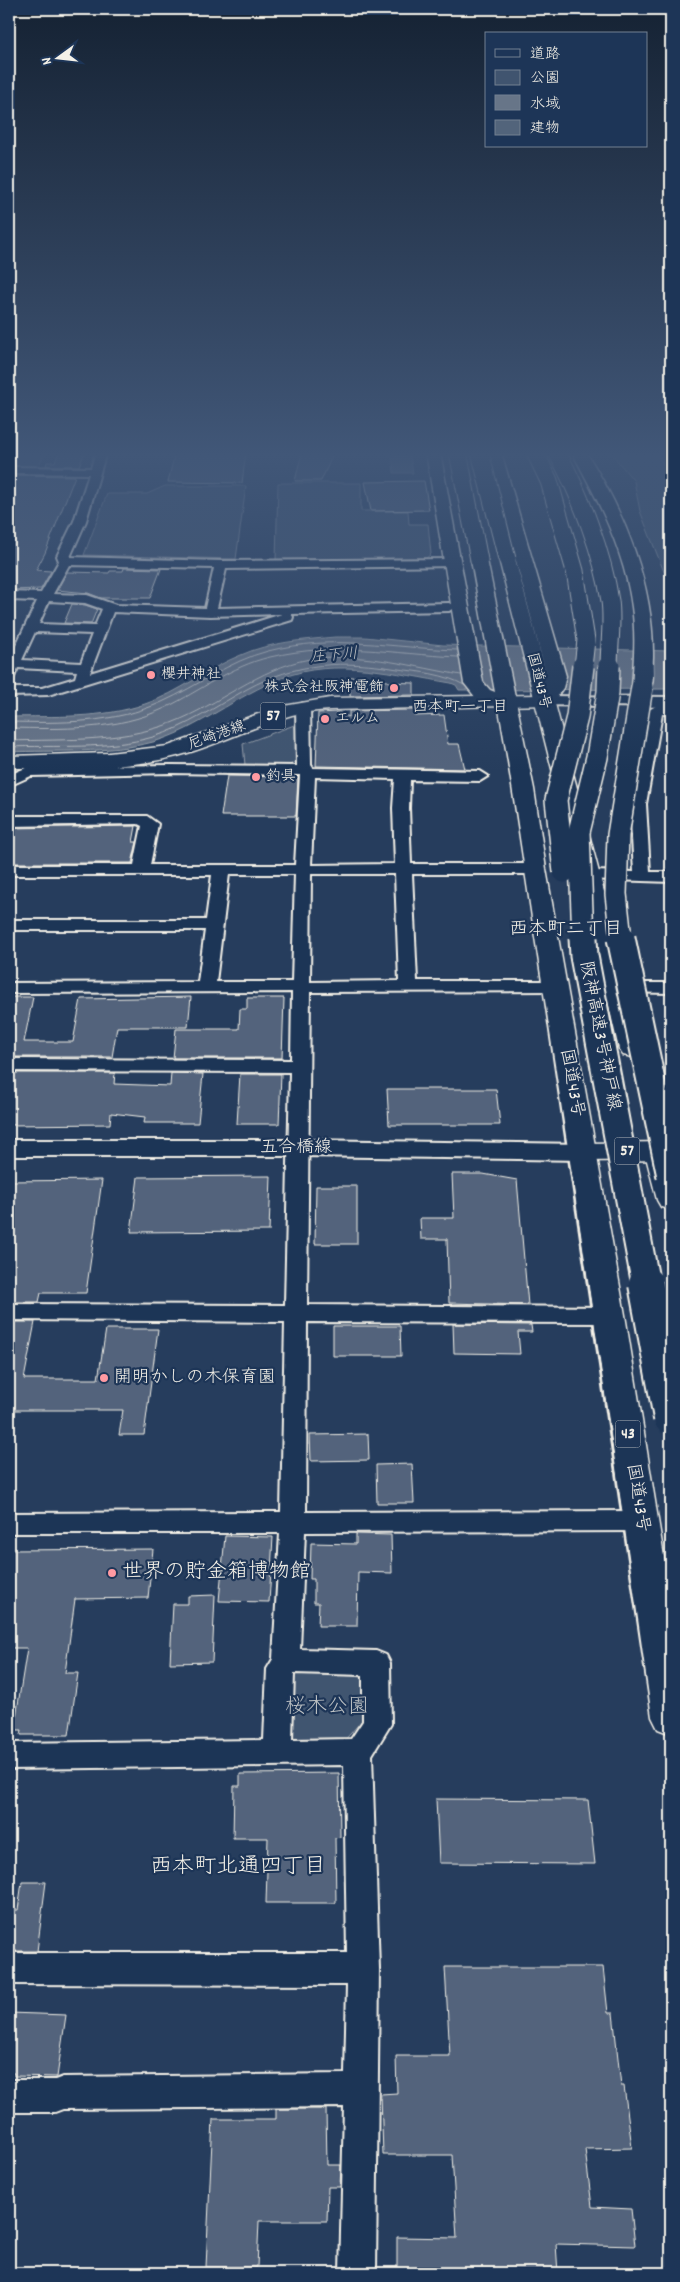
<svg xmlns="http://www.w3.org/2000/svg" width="680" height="2282" font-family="Dekko,'Klee One',sans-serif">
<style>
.green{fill:#40546f;stroke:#9aa2ac}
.water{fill:#677588;stroke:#9fa7ae}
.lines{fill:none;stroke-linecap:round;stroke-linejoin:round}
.shore{stroke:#bcbfc2;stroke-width:1}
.building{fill:#52647b;stroke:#f4f1e8}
.minor-casing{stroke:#f4f1e8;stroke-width:4}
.tertiary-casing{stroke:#f4f1e8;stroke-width:4}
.primary-casing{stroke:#f4f1e8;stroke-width:3}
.trunk-casing{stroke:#f4f1e8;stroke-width:3}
.motorway-casing{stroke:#f4f1e8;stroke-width:3}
.minor{fill:#1d3557;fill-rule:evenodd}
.tertiary{fill:#1d3557;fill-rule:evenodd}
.primary{fill:#1d3557;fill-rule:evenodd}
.trunk{fill:#1d3557;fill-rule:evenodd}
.motorway{fill:#1d3557;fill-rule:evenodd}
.trunk-bridge-casing{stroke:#f4f1e8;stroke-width:19;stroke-linecap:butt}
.motorway-bridge-far3-casing{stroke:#f4f1e8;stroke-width:19;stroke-linecap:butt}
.motorway-bridge-far2-casing{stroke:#f4f1e8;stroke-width:24;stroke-linecap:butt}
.motorway-bridge-far1-casing{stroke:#f4f1e8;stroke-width:31;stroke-linecap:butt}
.motorway-bridge-casing{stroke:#f4f1e8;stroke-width:38;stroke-linecap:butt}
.trunk-bridge{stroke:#1d3557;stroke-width:17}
.motorway-bridge-far3{stroke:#1d3557;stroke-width:17}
.motorway-bridge-far2{stroke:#1d3557;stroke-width:21}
.motorway-bridge-far1{stroke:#1d3557;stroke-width:27}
.motorway-bridge{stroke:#1d3557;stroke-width:34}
.poi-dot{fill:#ff9aa2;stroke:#1d3557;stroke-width:2}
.labels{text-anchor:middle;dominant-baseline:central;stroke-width:4.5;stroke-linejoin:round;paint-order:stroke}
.far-poi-label{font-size:15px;fill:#f4f1e8;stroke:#1d3557;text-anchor:start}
.far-street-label{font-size:15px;fill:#f4f1e8;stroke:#1d3557}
.far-water-label{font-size:16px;font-style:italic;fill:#bcbfc2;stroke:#1d3557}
.far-neighbourhood-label{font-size:16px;fill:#f4f1e8;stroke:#1d3557}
.shield{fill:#1d3557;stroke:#b4b9bc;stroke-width:1}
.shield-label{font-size:16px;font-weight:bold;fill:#f4f1e8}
.street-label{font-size:18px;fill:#f4f1e8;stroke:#1d3557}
.poi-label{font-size:18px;fill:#f4f1e8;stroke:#1d3557;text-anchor:start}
.neighbourhood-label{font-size:19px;fill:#f4f1e8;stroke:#1d3557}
.near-poi-label{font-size:21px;fill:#f4f1e8;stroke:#1d3557;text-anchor:start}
.near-park-label{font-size:21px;fill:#bec2c4;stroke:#1d3557}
.near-neighbourhood-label{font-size:22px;fill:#f4f1e8;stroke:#1d3557}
</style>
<rect width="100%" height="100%" fill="#263d5d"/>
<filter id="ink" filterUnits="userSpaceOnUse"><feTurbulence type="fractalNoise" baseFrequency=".02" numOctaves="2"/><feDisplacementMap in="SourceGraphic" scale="10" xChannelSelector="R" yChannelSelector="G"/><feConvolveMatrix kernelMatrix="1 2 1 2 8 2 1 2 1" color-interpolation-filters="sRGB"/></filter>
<g filter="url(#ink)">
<g class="green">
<path d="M9,452h36l-7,15h-29z"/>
<path d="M610,452h44c25,18 17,102 17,132l-3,-2 -28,-71 -6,-30z"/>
<path d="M278,483h83v28h47l1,13h19l3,30 -6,5 -149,1z"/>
<path d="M165,486h81l-10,73 -152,-4 23,-61h40z"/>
<path d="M297,724l1,36 -10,6 -43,-1 -2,-21z"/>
<path d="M291,1674h50l20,3 3,5 1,35 -22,25 -53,-2z"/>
</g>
<g class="water">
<path d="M410,455l3,18h-19l-2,-17z"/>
<path d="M335,637h30l78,8 227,6 1,-2v40l-212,1 -3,-5 -5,-2c-54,-9 -116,-26 -169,-5 -45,17 -83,51 -129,64 -46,12 -97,8 -144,10v-35c45,-1 93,2 136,-13 34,-11 63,-36 96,-49 29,-13 62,-15 94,-18z"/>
</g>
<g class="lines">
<g class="shore">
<path d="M9,722c52,1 105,2 153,-20 36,-16 67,-41 106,-51 67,-17 123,-3 189,-1"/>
<path d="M9,728c53,1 107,3 156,-20 35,-17 66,-42 105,-51 69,-16 120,-3 188,0"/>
<path d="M9,741c57,-2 118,2 172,-22 46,-20 86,-56 137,-61 48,-5 97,9 143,17"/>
<path d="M9,747c47,-2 98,3 144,-10 34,-10 63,-31 94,-48 49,-27 97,-29 151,-20 22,3 47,5 66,16"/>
</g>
</g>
<g class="building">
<path d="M59,452h26l-6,14h-33l1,-4h8z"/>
<path d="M175,452h71l-4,31 -74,-1z"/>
<path d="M302,452h32l-13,29h-26z"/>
<path d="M9,475l66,1 -30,77 -9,17 15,1 -10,18 -32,1z"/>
<path d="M424,481l5,29 -58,1 -6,-29z"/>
<path d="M124,568l37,1 -11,29h-49l-13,-5 -31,-3 10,-18 42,1 1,-2h13z"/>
<path d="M72,604l13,1 12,4 -6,15 -27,-1z"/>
<path d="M350,677h18v3l20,1v1l26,1v12l-64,1z"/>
<path d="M415,710v6l29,-1 4,29h11l6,25 -149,-3 2,-53 21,-1 10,5v-6z"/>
<path d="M227,776l71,1 -2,39h-75z"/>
<path d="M136,826l-3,16h4l-5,21h-123v-35z"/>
<path d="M9,997h24l-9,45h49l8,-43 110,-2 -3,30h-71l-5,30h-103z"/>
<path d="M247,998h37l-2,60h-109l3,-29h63l1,-20h7z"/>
<path d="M10,1073h105l-1,11 56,2 1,-13 32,1 -5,49h-54l1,-6 -34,-4 -1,11 -101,1z"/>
<path d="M240,1074h41l-2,50h-42z"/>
<path d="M387,1089h109l4,36h-111z"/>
<path d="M452,1174h31l34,6 11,125 -79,-2 -2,-64h-26l-1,-21h34z"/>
<path d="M271,1176l-2,55 -138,1 7,-55z"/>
<path d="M102,1180l-16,113h-45l-2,9h-30v-121z"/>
<path d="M316,1186h41v58h-42z"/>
<path d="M9,1322h26l-11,57h74l8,-50h52l-14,106h-25l4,-25h-114z"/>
<path d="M453,1324l78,1 1,7h-14l2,22 -66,-1z"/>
<path d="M333,1326h67l1,30h-68z"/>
<path d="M368,1434l1,26 -58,1 -1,-26z"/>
<path d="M412,1464l2,39h-37l-1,-38z"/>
<path d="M356,1534l35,1 1,38 -34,-1 -1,54h-39l1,-23h-5v-24h-4l1,-36 45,1z"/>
<path d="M225,1536l48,1 -4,65 -50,-1z"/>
<path d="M153,1549l-5,49 -73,1 -10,74h13l-9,62h-48l1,-5h-8l13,-82h-18v-98z"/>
<path d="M215,1595l-3,67 -42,1 3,-59h15v-8z"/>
<path d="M339,1773l1,64 -5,1 1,65h-70l2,-65h-35l1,-52h6v-12z"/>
<path d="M436,1799l152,1 7,64 -156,-1z"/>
<path d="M22,1882h24l-9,69h-28v-41h9z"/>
<path d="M445,1967h158l5,46h5l8,73h3l8,62 -47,1 7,58 39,2 4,37 -79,-2 2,29h-161v-36l60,1 -5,-83h-69l-2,-61 16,-1 -1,-37h54z"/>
<path d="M9,2013l57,2 -9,62 -43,-1v-3h-5z"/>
<path d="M276,2109h50l1,56h14l-1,22h-12l-1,34h-68l-2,46h-51l7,-148h63z"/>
</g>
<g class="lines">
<defs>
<g id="minor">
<path d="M96,452h10l-20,69 -16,36 151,4 233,-2 6,4 -2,3 -232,3 -9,39 232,-5 6,4 -6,4 -158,3 2,3 -1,3 -244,75 -39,1v-8h33l33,-10 2,-7 -59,-3 -4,9 -5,1v-18l28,-59 -28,-1v-8l32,1 18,-32 -2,-5 17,-35 15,-47 -80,-1v-6l82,1zM69,565l145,3 -9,40 -89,-3 -29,-10 -34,-1zM49,601l36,2 17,6 -7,17 -56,-2zM113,612l97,4 72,-2 -192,59zM35,632l57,2 -11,29 -59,-3z"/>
<path d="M303,703l7,4 1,58 2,3 167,3 8,5 -8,5 -70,-1 -1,28 2,56h124l8,5 -8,5h-123l5,107h138l6,1 3,4 -3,4 -6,1 -245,1 -3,313 303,2 8,2 3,6 -3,6 -8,2 -303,-1 -1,190 335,-1 9,3 4,7 -4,7 -9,3 -336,1 -5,117 76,2 10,4 4,8 1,61 -19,31 7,214 -3,304h-36l4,-166 -281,2 -8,3h-46v-32h46l8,-3 282,-3 2,-89 -338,-1v-31h338l-3,-188 -335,4v-26l255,-3 3,-71 6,-10 7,-126h-271v-20l272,-1 4,-190 -276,-2v-16l276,1 5,-233 -281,-1v-12l282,1 1,-68 -283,1v-10l189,-1 7,-52h-196v-10h197l6,-45h-203v-10h125l8,-39 -4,-2 -129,2v-10h138l11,8 -8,41h145l5,-90 -129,-2 -140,3 -22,10v-11l19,-8 143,-2 126,1 -1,-59zM315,777l80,2 -2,29 2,56 -84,1zM229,874h66l-3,108h-76zM311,874h84l4,107 -89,1zM294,1673l69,2v46l-12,18 -59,1z"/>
<path d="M656,706h15v8h-9l-16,90 4,68h21v10l-87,-3 -2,-3 2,-3 6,-2 44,1 -4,-68 19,-94z"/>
<path d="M619,983h52v10l-58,-1 -3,-4 3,-4z"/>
</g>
<g id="tertiary">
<path d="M543,696l128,1v10l-134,-2 -3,-4 3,-4z"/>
<path d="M9,1140h290l284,4 9,2 4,6 -4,6 -9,2 -284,-4h-290z"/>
</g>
<g id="primary">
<path d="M543,695l7,2 3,4 -3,4 -220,5c-13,1 -26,2 -38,5 -39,11 -76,31 -115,41 -54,14 -113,12 -168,12v-12l100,-3 59,-7 110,-39 52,-9z"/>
<path d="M671,1142v18l-88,1 -10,-3 -4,-6 4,-6 10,-3z"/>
</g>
<g id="trunk">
<path d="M426,452h14l43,230 7,8 5,2 -24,-132 2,-4h12l2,4 47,229 12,80 79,446 46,285v134l-13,-5 -6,-12c-34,-241 -70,-482 -108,-723 -16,-97 -28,-193 -46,-290l-22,-6 -12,-15z"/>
<path d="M487,452h14l65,224 -3,12 -9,12 91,349 -4,6 -9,2 -9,-2 -4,-6 -40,-173 -80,-317 2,-4h12l2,4 32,118z"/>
<path d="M659,1144l10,3 2,3v60l-10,-3 -4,-7 -12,-47 4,-6z"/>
</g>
<path id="motorway" d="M572,452h14c39,61 68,133 67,205 -1,11 2,26 -4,34h-14l-3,-4c2,-27 4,-53 0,-80 -7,-55 -34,-107 -60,-155z"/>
</defs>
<use href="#minor" class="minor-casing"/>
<use href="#tertiary" class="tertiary-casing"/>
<use href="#primary" class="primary-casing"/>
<use href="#trunk" class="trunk-casing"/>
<use href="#motorway" class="motorway-casing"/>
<use href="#minor" class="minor"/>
<use href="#tertiary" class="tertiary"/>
<use href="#primary" class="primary"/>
<use href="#trunk" class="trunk"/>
<use href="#motorway" class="motorway"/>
<defs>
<g id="trunk-bridge">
<path d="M458,452l21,108"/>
<path d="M480,452l27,107"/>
</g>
<g id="motorway-bridge-far3">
<path d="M535,452l14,29 26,90 11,69 -3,27"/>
<path d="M557,452c23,42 46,102 53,149 3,21 -1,45 -1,66"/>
</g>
<g id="motorway-bridge-far2">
<path d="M564,872l-8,-72 21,-83 6,-51"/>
<path d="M583,939l-4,-107 18,-75 11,-65 1,-26"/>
<path d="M621,939l-5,-45 2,-59 24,-148"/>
</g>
<g id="motorway-bridge-far1">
<path d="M583,938l1,18 62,329"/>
<path d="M621,938l50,238"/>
</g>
<path id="motorway-bridge" d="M646,1284l25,134"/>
</defs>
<use href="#trunk-bridge" class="trunk-bridge-casing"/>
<use href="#motorway-bridge-far3" class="motorway-bridge-far3-casing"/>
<use href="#motorway-bridge-far2" class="motorway-bridge-far2-casing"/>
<use href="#motorway-bridge-far1" class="motorway-bridge-far1-casing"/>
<use href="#motorway-bridge" class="motorway-bridge-casing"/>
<use href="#trunk-bridge" class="trunk-bridge"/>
<use href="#motorway-bridge-far3" class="motorway-bridge-far3"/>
<use href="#motorway-bridge-far2" class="motorway-bridge-far2"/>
<use href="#motorway-bridge-far1" class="motorway-bridge-far1"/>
<use href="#motorway-bridge" class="motorway-bridge"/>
</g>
</g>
<linearGradient id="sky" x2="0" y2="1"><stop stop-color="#152233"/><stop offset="0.59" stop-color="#415778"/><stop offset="1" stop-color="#415778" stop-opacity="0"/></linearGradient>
<rect width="680" height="771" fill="url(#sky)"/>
<g class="poi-dot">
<circle cx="151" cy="675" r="5"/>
<circle cx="394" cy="688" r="5"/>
<circle cx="325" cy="719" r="5"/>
<circle cx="256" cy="777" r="5"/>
<circle cx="104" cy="1378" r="5"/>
<circle cx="112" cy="1573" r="5"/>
</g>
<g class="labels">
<g class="far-poi-label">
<text x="161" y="675">櫻井神社</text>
<text x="384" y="688" text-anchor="end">株式会社阪神電飾</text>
<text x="335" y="719">エルム</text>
<text x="266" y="777">釣具</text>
</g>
<g class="far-street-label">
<text transform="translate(538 681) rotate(76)">国道43号</text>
<text transform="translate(217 736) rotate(-20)">尼崎港線</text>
</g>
<g class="far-water-label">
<text transform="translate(334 656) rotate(-5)">庄下川</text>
</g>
<g class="far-neighbourhood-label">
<text x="460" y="707">西本町一丁目</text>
</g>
<g class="shield">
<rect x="260.5" y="702.5" width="25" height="27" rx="4"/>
<rect x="614.5" y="1137.5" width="25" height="27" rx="4"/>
<rect x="615.5" y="1420.5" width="25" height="27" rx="4"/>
</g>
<g class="shield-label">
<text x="273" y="716">57</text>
<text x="627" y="1151">57</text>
<text x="628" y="1434">43</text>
</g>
<g class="street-label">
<text transform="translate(599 1036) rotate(79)">阪神高速3号神戸線</text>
<text transform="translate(571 1083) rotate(80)">国道43号</text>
<text x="296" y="1148">五合橋線</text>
<text transform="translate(637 1498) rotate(81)">国道43号</text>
</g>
<g class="poi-label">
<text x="114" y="1378">開明かしの木保育園</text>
</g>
<g class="neighbourhood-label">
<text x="566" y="930">西本町二丁目</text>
</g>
<g class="near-poi-label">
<text x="122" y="1573">世界の貯金箱博物館</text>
</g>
<g class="near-park-label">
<text x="327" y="1708">桜木公園</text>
</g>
<g class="near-neighbourhood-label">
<text x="238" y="1867">西本町北通四丁目</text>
</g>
</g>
<rect width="680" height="2282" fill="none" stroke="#1d3557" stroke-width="30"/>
<rect x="15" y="15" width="650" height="2252" fill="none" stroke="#f4f1e8" stroke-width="2" filter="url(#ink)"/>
<rect x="485" y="32" width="162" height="115" fill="#1d3557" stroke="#738091"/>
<rect x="495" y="49" width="25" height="8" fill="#1d3557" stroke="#738091"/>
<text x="530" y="58" font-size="15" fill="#f4f1e8">道路</text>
<rect x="495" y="70" width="25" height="15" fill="#40546f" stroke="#738091"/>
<text x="530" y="82" font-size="15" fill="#f4f1e8">公園</text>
<rect x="495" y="95" width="25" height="15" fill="#677588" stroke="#738091"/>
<text x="530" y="108" font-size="15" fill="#f4f1e8">水域</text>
<rect x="495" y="120" width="25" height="15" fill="#52647b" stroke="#738091"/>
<text x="530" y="132" font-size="15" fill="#f4f1e8">建物</text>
<g transform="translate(58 58) rotate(255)" stroke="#1d3557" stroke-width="4" paint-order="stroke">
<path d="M0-4L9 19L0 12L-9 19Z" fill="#f4f1e8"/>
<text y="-8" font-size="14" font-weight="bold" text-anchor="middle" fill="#f4f1e8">N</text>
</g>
</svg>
